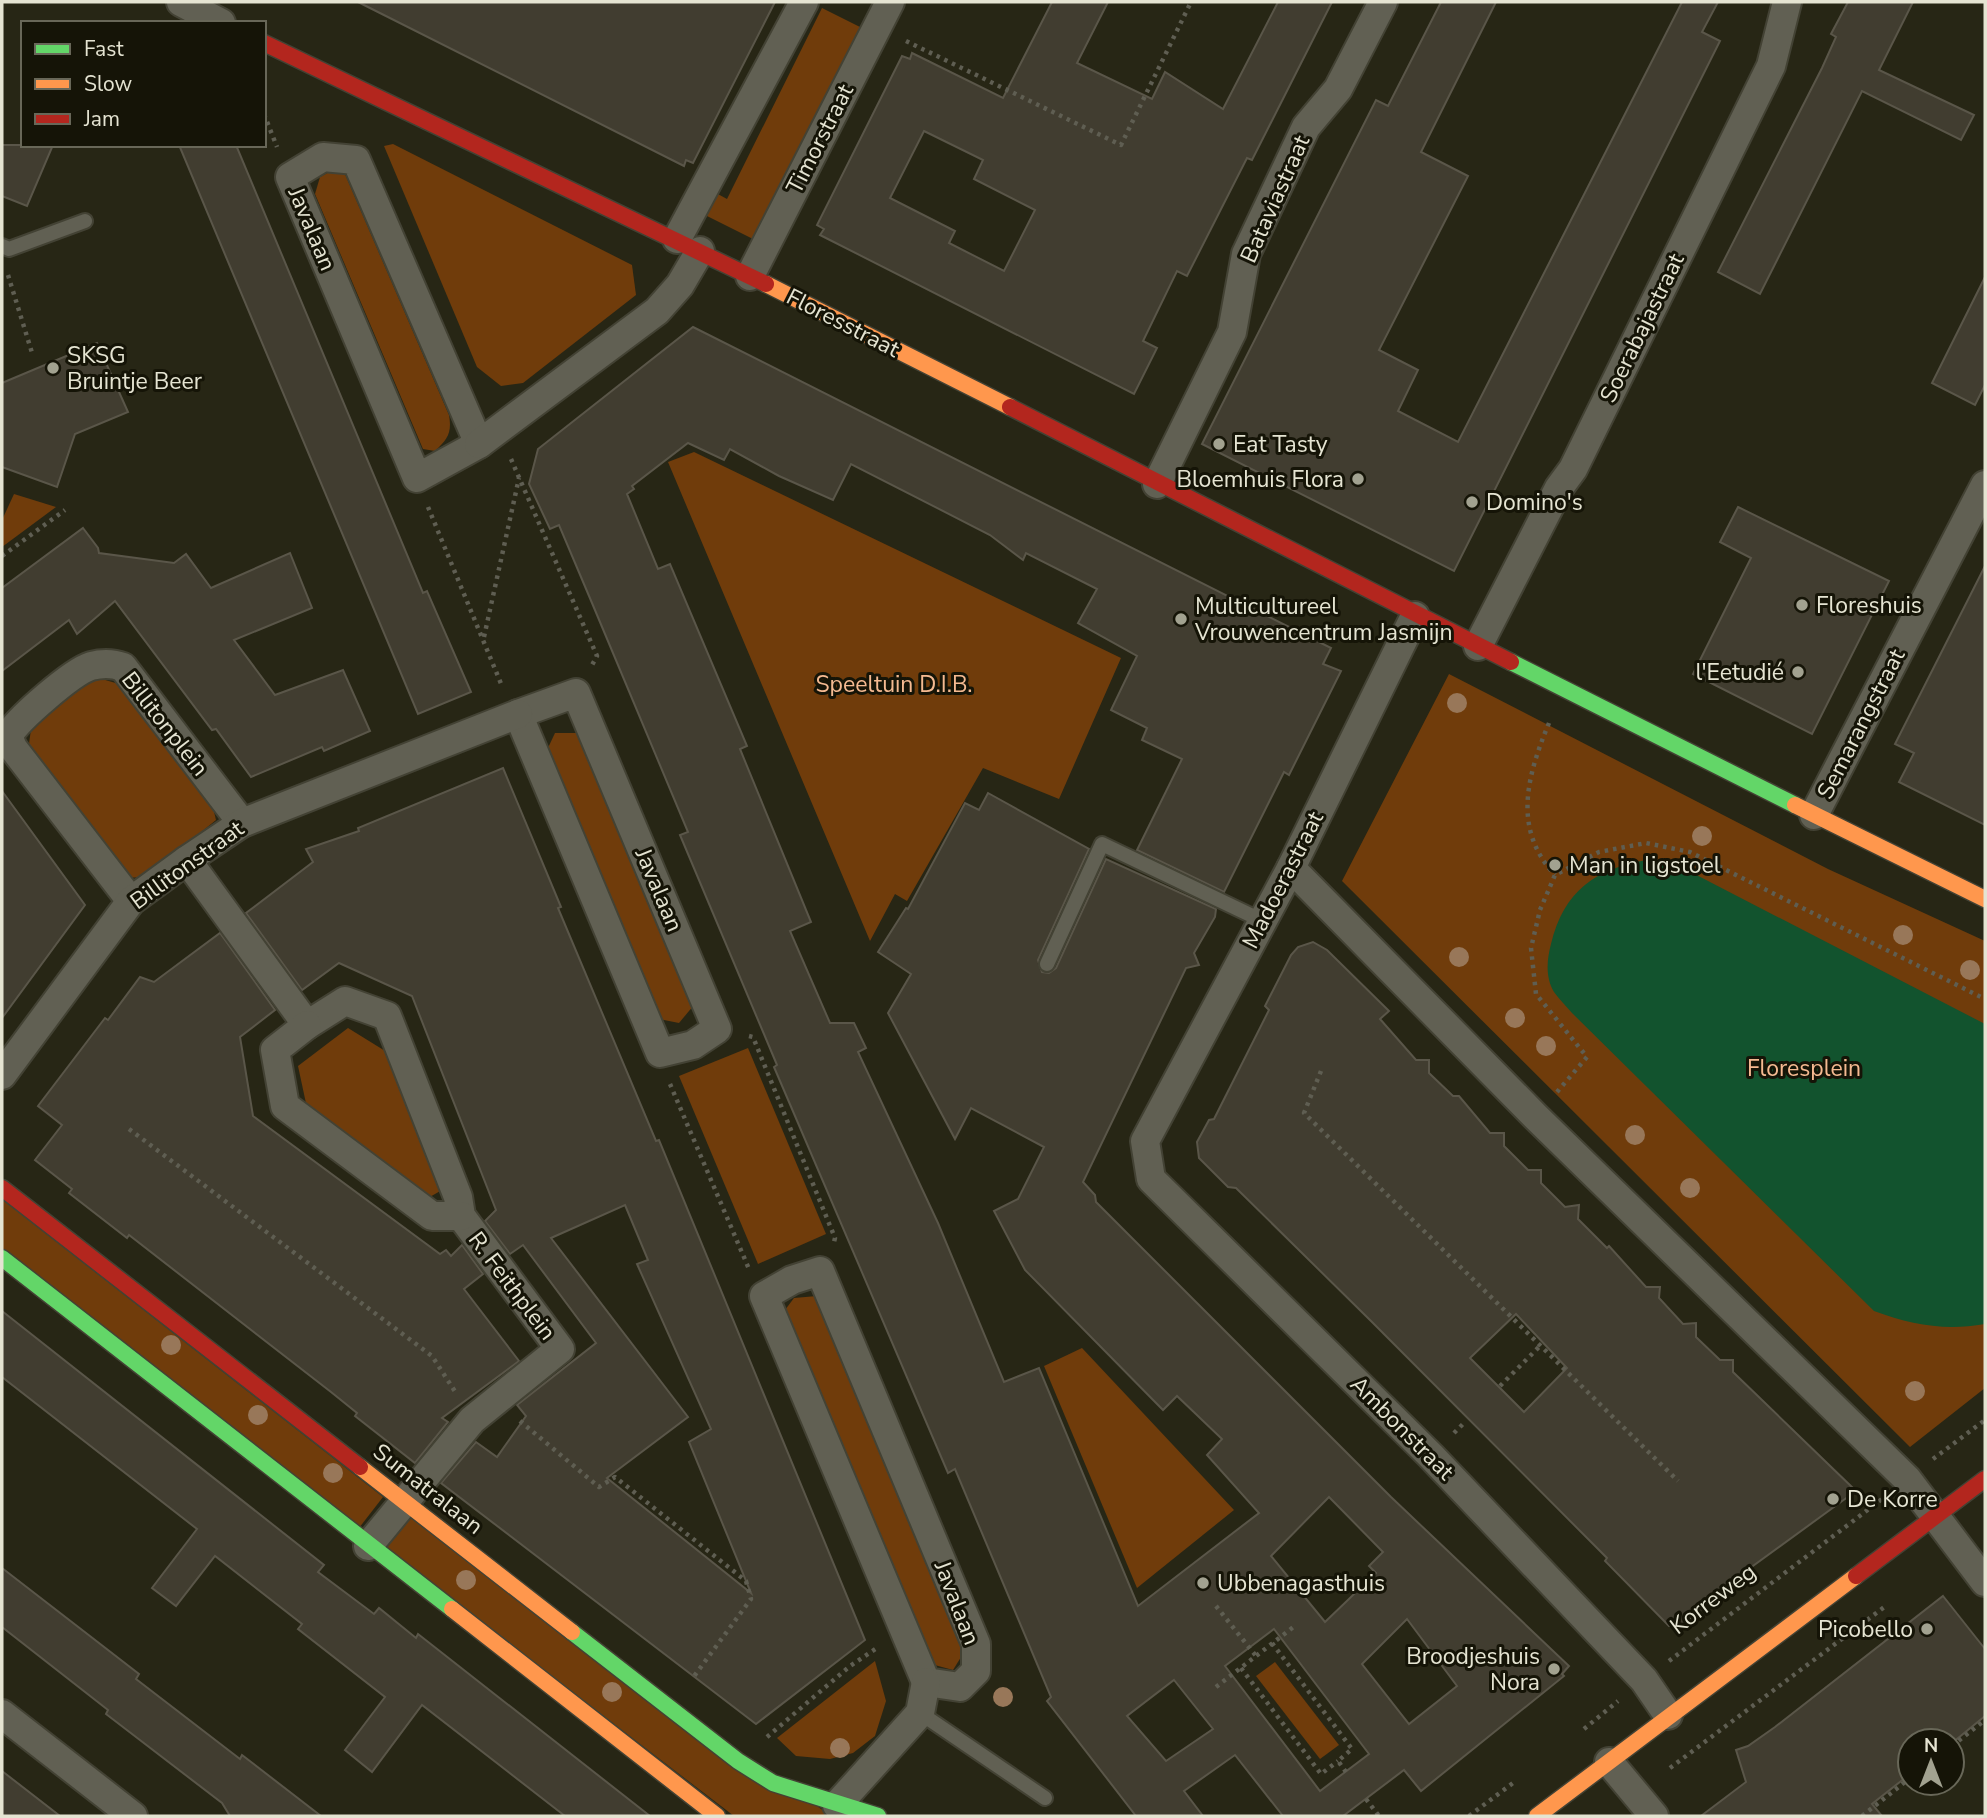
<svg xmlns="http://www.w3.org/2000/svg" width="1987" height="1818" font-family="'Nunito Sans',sans-serif">
<style>
.green{fill:#703c0b}
.water{fill:#12532e}
.building{fill:#413d30;stroke:#5a5649;stroke-width:2;fill-rule:evenodd}
.lines{fill:none;stroke-linecap:round;stroke-linejoin:round}
.lane-casing{stroke:#434234;stroke-width:18}
.street-casing{stroke:#434234;stroke-width:32}
.fast-casing{stroke:#434234;stroke-width:19}
.slow-casing{stroke:#434234;stroke-width:19}
.jam-casing{stroke:#434234;stroke-width:19}
.path{stroke:#5f5e52;stroke-width:4.5;stroke-dasharray:3.5 5;stroke-linecap:butt}
.lane{stroke:#616053;stroke-width:14}
.street{stroke:#616053;stroke-width:28}
.fast{stroke:#63d668;stroke-width:16}
.slow{stroke:#ff974d;stroke-width:16}
.jam{stroke:#b3261e;stroke-width:16}
.tree{fill:#987759}
.poi-dot{fill:#a2a290;stroke:#151407;stroke-width:2.5}
.labels{text-anchor:middle;dominant-baseline:central;stroke-width:6;stroke-linejoin:round;paint-order:stroke}
.street-label{font-size:23px;fill:#e5e4d2;stroke:#151407}
.poi-label{font-size:23px;fill:#e5e4d2;stroke:#151407;text-anchor:start}
.park-label{font-size:23px;fill:#f5ba91;stroke:#151407}
</style>
<rect width="100%" height="100%" fill="#272615"/>
<g class="green">
<path d="M822,8l42,21 -105,213 -54,-27 11,-22 11,6z"/>
<path d="M393,144l239,121 4,30 -113,88 -22,3 -24,-19 -93,-221z"/>
<path d="M329,172l16,2 104,241c3,18 -1,24 -14,36l-12,-2 -108,-255 5,-17z"/>
<path d="M694,452l427,206 -62,141 -76,-31 -76,133 -12,-7 -25,47 -202,-479z"/>
<path d="M14,494l42,13 -54,40v-27z"/>
<path d="M1449,674l379,195 157,72v447l-75,59 -568,-566z"/>
<path d="M95,677l24,7 92,115 5,21 -70,57 -22,1 -96,-127 4,-29z"/>
<path d="M555,733h27l112,272 -15,18 -20,-4 -112,-269z"/>
<path d="M348,1028l42,26 52,136 -14,8 -121,-90 -9,-42z"/>
<path d="M748,1048l78,186 -68,30 -79,-188z"/>
<path d="M2,1199l381,298 -24,31 -357,-280z"/>
<path d="M817,1296l149,353 -13,21 -22,-6 -149,-350 12,-16z"/>
<path d="M1082,1348l152,162 -97,78 -93,-222z"/>
<path d="M403,1512l428,304h-97l-355,-272z"/>
<path d="M875,1661l11,40 -11,35 -22,17 -23,6 -34,-3 -19,-18z"/>
<path d="M1275,1662l64,83 -19,14 -64,-83z"/>
</g>
<path class="water" d="M1647,860l34,7 304,157v300c-40,7 -73,1 -111,-13l-302,-298c-6,-7 -13,-14 -18,-21 -9,-15 -7,-33 -3,-48 13,-53 44,-75 96,-84z"/>
<g class="building">
<path d="M358,2h417l-82,161 -7,-3 -2,6z"/>
<path d="M1052,2h56l-31,61 75,36 13,-27 58,37 55,-107h54l-80,158 -5,-2 -60,118 -10,-5 -34,70 14,7 -23,46 -314,-159 4,-6 -7,-4 85,-169 8,3 2,-6 91,45zM924,131l59,29 -9,19 61,31 -31,61 -55,-28 6,-12 -65,-33z"/>
<path d="M1441,2h55l-75,150 47,24 -89,174 39,20 -20,41 60,31 224,-440h36l-16,30 18,9 -266,530 -252,-127 174,-344 12,6z"/>
<path d="M1848,2h65l-34,68 95,45 -13,25 -99,-49 -102,203 -42,-22 104,-204 14,-31 -5,-3z"/>
<path d="M2,145h51l-26,61 -25,-10z"/>
<path d="M179,145h57l187,448 4,-2 44,101 -53,22z"/>
<path d="M1985,277v108l-10,20 -43,-22z"/>
<path d="M693,327l638,321 -8,16 18,7 -52,104 -5,-3 -60,120 -87,-42 45,-91 -40,-19 5,-12 -36,-18 26,-54 -59,-33 19,-34 -71,-36 -3,7 -33,-25 -139,-71 -18,36 -54,-24 -49,-27 -6,11 -36,-17 -56,43 2,3 -7,5 31,75 12,-5 77,182 -7,3 71,173 -21,9 40,92h24l12,25 -8,4 80,171 66,159 35,-14 99,238 121,-93 -52,-58 15,-16 -45,-43 -14,14 -138,-140 -31,-59 24,-12 26,-52 -73,-39 -16,31 -67,-126 23,-39 -33,-22 28,-44 2,1 57,-106 14,7 9,-17 101,56 -51,111 4,12 7,1 7,-5 50,-109 110,50 -1,8 -21,36 5,12 -13,3 -103,214 12,13 1,7 295,295 178,169 -7,8 2,2 -143,115 -17,-21 -61,46h-60l-48,-61 -51,36 19,25h-67l-89,-115 4,-4 -96,-228 -7,4 -174,-406 3,-2 -97,-230 8,-3 -96,-229 -33,-78 -9,4 -21,-45 9,-35zM1329,1497l54,55 -14,14 7,7 -51,49 -54,-66zM1407,1619l50,67 -48,38 -47,-60zM1274,1629l95,125 -49,37 -95,-125zM1174,1680l39,49 -47,32 -39,-45z"/>
<path d="M97,343l31,69 -53,22 -18,53 -55,-20v-84z"/>
<path d="M1738,507l151,74 -77,153 -119,-60 58,-116 -31,-16z"/>
<path d="M83,528l15,20 1,5 75,10 12,-9 25,34 79,-35 22,55 -78,32 41,55 68,-25 27,61 -46,20 -2,-4 -71,30 -35,-48 -4,1 -97,-129 -38,33 -8,-14 -67,51v-83z"/>
<path d="M1985,566v259l-86,-43 15,-29 -19,-9z"/>
<path d="M503,768l58,139 -3,1 98,233 3,-1 206,500 -109,84 -315,-241 35,-41 21,15 29,-41 -9,-11 79,-62 -73,-98 -13,9 -25,-33 11,-11 -84,-214 -73,-33 -37,27 -56,-77 67,-51 -7,-13 53,-18 -1,-3zM625,1205l23,55 -11,4 74,165 -22,13 62,151 -144,-115 81,-61 -137,-179z"/>
<path d="M2,791l83,114 -83,113z"/>
<path d="M220,933l55,77 -35,27 13,79 187,138 6,-4 5,6 11,-11 21,29 -19,15 55,72 -77,57 6,4 -33,41 -60,-47 2,-3 -26,-21 -202,-157 -2,3 -58,-45 3,-4 -37,-29 27,-35 -24,-19 67,-88 3,2 32,-43 14,5z"/>
<path d="M1313,942l14,8 62,61 -9,8 36,41h13v13l24,23h6l31,37h14v13l24,24h13v13l24,24 14,-2 -1,14 29,29 2,-2 37,41h14l-1,11 24,26 13,-1v14l24,23h13v12l123,119 -143,104 3,3 -34,28h-13l-64,-65 2,-3 -235,-236 -136,-134 -8,-1 -29,-29 -2,-16 12,-22 5,-1 55,-109 -4,-4 26,-51 7,-8zM1516,1314l51,54 -43,44 -54,-54z"/>
<path d="M2,1311l322,254 -6,7 56,42 5,-6 37,30 2,-4 232,182h-85l-143,-111 -50,67 -27,-22 40,-53 -87,-68 4,-5 -87,-68 -39,50 -24,-18 45,-59 -195,-152z"/>
<path d="M2,1568l137,106 -3,5 104,80 2,-4 79,61h-91l-8,-13 -116,-89 2,-4 -106,-83z"/>
<path d="M1943,1596l42,53v67l-33,27 -42,-2v33l-38,30 10,12h-181l45,-34 -10,-32 12,-4 27,-19z"/>
<path d="M2,1771l58,45h-58z"/>
</g>
<g class="lines">
<defs>
<g id="lane">
<path d="M2,246l7,3 76,-28"/>
<path d="M1047,964l55,-120 161,77"/>
<path d="M920,1713l125,85"/>
</g>
<g id="street">
<path d="M181,2l40,21"/>
<path d="M323,157l33,3 123,284 -62,34 -127,-301z"/>
<path d="M677,239l127,-237"/>
<path d="M750,276l140,-274"/>
<path d="M479,444l178,-133 23,-26 20,-34"/>
<path d="M1157,484l75,-152 14,-78 60,-127 32,-38 45,-87"/>
<path d="M1415,616l-124,252 -146,273 6,38 280,277 213,224 24,35"/>
<path d="M1478,646l81,-158 14,-19 198,-403 16,-64"/>
<path d="M576,693l141,336 -24,16 -33,8 -142,-339z"/>
<path d="M1814,815l171,-330"/>
<path d="M187,860l120,165 38,-24 42,15 71,181 3,19 99,133 -88,71 -104,126"/>
<path d="M1291,868l245,249 371,362 78,103"/>
<path d="M131,901l-118,-153 -5,-12c10,-17 64,-64 83,-70 12,-3 21,-3 32,1l119,156"/>
<path d="M307,1025l-32,25 10,56 147,110h29"/>
<path d="M2,1075l129,-174 56,-41 55,-37 276,-109"/>
<path d="M820,1271l156,373v27l-16,16 -34,-5 -162,-386 28,-16z"/>
<path d="M2,1714l131,102"/>
<path d="M1609,1762l45,54"/>
<path d="M837,1805l83,-92 6,-31"/>
</g>
<g id="fast">
<path d="M1511,662l284,143"/>
<path d="M2,1258l450,351"/>
<path d="M572,1632l166,129 35,22 105,33"/>
</g>
<g id="slow">
<path d="M766,284l244,123"/>
<path d="M1795,805l190,94"/>
<path d="M360,1467l212,165"/>
<path d="M452,1609l265,207"/>
<path d="M1537,1816l319,-240"/>
</g>
<g id="jam">
<path d="M264,43l502,241"/>
<path d="M1010,407l501,255"/>
<path d="M2,1188l358,279"/>
<path d="M1856,1576l129,-97"/>
</g>
</defs>
<use href="#lane" class="lane-casing"/>
<use href="#street" class="street-casing"/>
<use href="#fast" class="fast-casing"/>
<use href="#slow" class="slow-casing"/>
<use href="#jam" class="jam-casing"/>
<g class="path">
<path d="M906,41l215,104 70,-143"/>
<path d="M264,114l13,33"/>
<path d="M8,275l25,81"/>
<path d="M511,459l86,197 -5,9"/>
<path d="M428,507l74,179"/>
<path d="M2,556l63,-46"/>
<path d="M484,637l35,-159"/>
<path d="M1549,723c-22,53 -37,106 6,152"/>
<path d="M749,1036l4,1 82,201 -1,4"/>
<path d="M1321,1071l-17,42 374,368"/>
<path d="M670,1084l79,185"/>
<path d="M1557,1092l30,-35 -51,-63 -5,-46 9,-38 15,-35 44,-23 47,-9 44,9 295,147"/>
<path d="M129,1129l303,227 24,37"/>
<path d="M1500,1386l41,-41"/>
<path d="M520,1421l79,66 16,-10 131,104 5,18 -59,80"/>
<path d="M1454,1433l12,-12"/>
<path d="M1933,1459l52,-39"/>
<path d="M1216,1606l40,50"/>
<path d="M1272,1643l80,106 -14,12 8,11"/>
<path d="M1669,1661l213,-162"/>
<path d="M1241,1668l80,106 17,-13"/>
<path d="M1216,1687l80,-62"/>
<path d="M1584,1729l34,-28"/>
<path d="M767,1737l83,-71 27,-18"/>
<path d="M1952,1746l33,-26"/>
<path d="M1670,1768l217,-163"/>
<path d="M1366,1799l13,17"/>
<path d="M1469,1816l44,-33"/>
<path d="M1862,1816l48,-38"/>
</g>
<use href="#lane" class="lane"/>
<use href="#street" class="street"/>
<use href="#fast" class="fast"/>
<use href="#slow" class="slow"/>
<use href="#jam" class="jam"/>
</g>
<g class="tree">
<circle cx="1457" cy="703" r="10"/>
<circle cx="1702" cy="836" r="10"/>
<circle cx="1903" cy="935" r="10"/>
<circle cx="1459" cy="957" r="10"/>
<circle cx="1970" cy="970" r="10"/>
<circle cx="1515" cy="1018" r="10"/>
<circle cx="1546" cy="1046" r="10"/>
<circle cx="1635" cy="1135" r="10"/>
<circle cx="1690" cy="1188" r="10"/>
<circle cx="171" cy="1345" r="10"/>
<circle cx="1915" cy="1391" r="10"/>
<circle cx="258" cy="1415" r="10"/>
<circle cx="333" cy="1473" r="10"/>
<circle cx="466" cy="1580" r="10"/>
<circle cx="612" cy="1692" r="10"/>
<circle cx="1003" cy="1697" r="10"/>
<circle cx="840" cy="1748" r="10"/>
</g>
<g class="poi-dot">
<circle cx="53" cy="368" r="7"/>
<circle cx="1219" cy="444" r="7"/>
<circle cx="1358" cy="479" r="7"/>
<circle cx="1472" cy="502" r="7"/>
<circle cx="1802" cy="605" r="7"/>
<circle cx="1181" cy="619" r="7"/>
<circle cx="1798" cy="672" r="7"/>
<circle cx="1555" cy="865" r="7"/>
<circle cx="1833" cy="1499" r="7"/>
<circle cx="1203" cy="1583" r="7"/>
<circle cx="1927" cy="1629" r="7"/>
<circle cx="1554" cy="1669" r="7"/>
</g>
<g class="labels">
<g class="street-label">
<text transform="translate(820 139) rotate(-63)">Timorstraat</text>
<text transform="translate(1275 199) rotate(-66)">Bataviastraat</text>
<text transform="translate(312 229) rotate(67)">Javalaan</text>
<text transform="translate(843 323) rotate(27)">Floresstraat</text>
<text transform="translate(1642 328) rotate(-64)">Soerabajastraat</text>
<text transform="translate(165 724) rotate(52)">Billitonplein</text>
<text transform="translate(1861 724) rotate(-63)">Semarangstraat</text>
<text transform="translate(187 865) rotate(-36)">Billitonstraat</text>
<text transform="translate(1283 880) rotate(-63)">Madoerastraat</text>
<text transform="translate(659 890) rotate(67)">Javalaan</text>
<text transform="translate(512 1286) rotate(53)">R. Feithplein</text>
<text transform="translate(1402 1428) rotate(45)">Ambonstraat</text>
<text transform="translate(428 1489) rotate(38)">Sumatralaan</text>
<text transform="translate(1713 1599) rotate(-37)">Korreweg</text>
<text transform="translate(957 1603) rotate(69)">Javalaan</text>
</g>
<g class="poi-label">
<text x="67" y="355">SKSG<tspan x="67" dy="26">Bruintje Beer</tspan></text>
<text x="1233" y="444">Eat Tasty</text>
<text x="1344" y="479" text-anchor="end">Bloemhuis Flora</text>
<text x="1486" y="502">Domino's</text>
<text x="1816" y="605">Floreshuis</text>
<text x="1195" y="606">Multicultureel<tspan x="1195" dy="26">Vrouwencentrum Jasmijn</tspan></text>
<text x="1784" y="672" text-anchor="end">l'Eetudié</text>
<text x="1569" y="865">Man in ligstoel</text>
<text x="1847" y="1499">De Korre</text>
<text x="1217" y="1583">Ubbenagasthuis</text>
<text x="1913" y="1629" text-anchor="end">Picobello</text>
<text x="1540" y="1656" text-anchor="end">Broodjeshuis<tspan x="1540" dy="26">Nora</tspan></text>
</g>
<g class="park-label">
<text x="894" y="684">Speeltuin D.I.B.</text>
<text x="1804" y="1068">Floresplein</text>
</g>
</g>
<rect width="1987" height="1818" fill="none" stroke="#e5e4d2" stroke-width="7"/>
<rect x="21" y="21" width="245" height="126" fill="#151407" stroke="#686758" stroke-width="2"/>
<rect x="35" y="44" width="35" height="10" fill="#63d668" stroke="#686758" stroke-width="2"/>
<text x="84" y="56" font-size="21" fill="#e5e4d2">Fast</text>
<rect x="35" y="79" width="35" height="10" fill="#ff974d" stroke="#686758" stroke-width="2"/>
<text x="84" y="91" font-size="21" fill="#e5e4d2">Slow</text>
<rect x="35" y="114" width="35" height="10" fill="#b3261e" stroke="#686758" stroke-width="2"/>
<text x="84" y="126" font-size="21" fill="#e5e4d2">Jam</text>
<g transform="translate(1931 1762)"><circle r="33" fill="#151407" stroke="#686758" stroke-width="2"/>
<path d="M0-5L12 26L0 18L-12 26Z" fill="#a2a290"/>
<text y="-10" font-size="19" font-weight="bold" text-anchor="middle" fill="#e5e4d2">N</text>
</g>
</svg>
